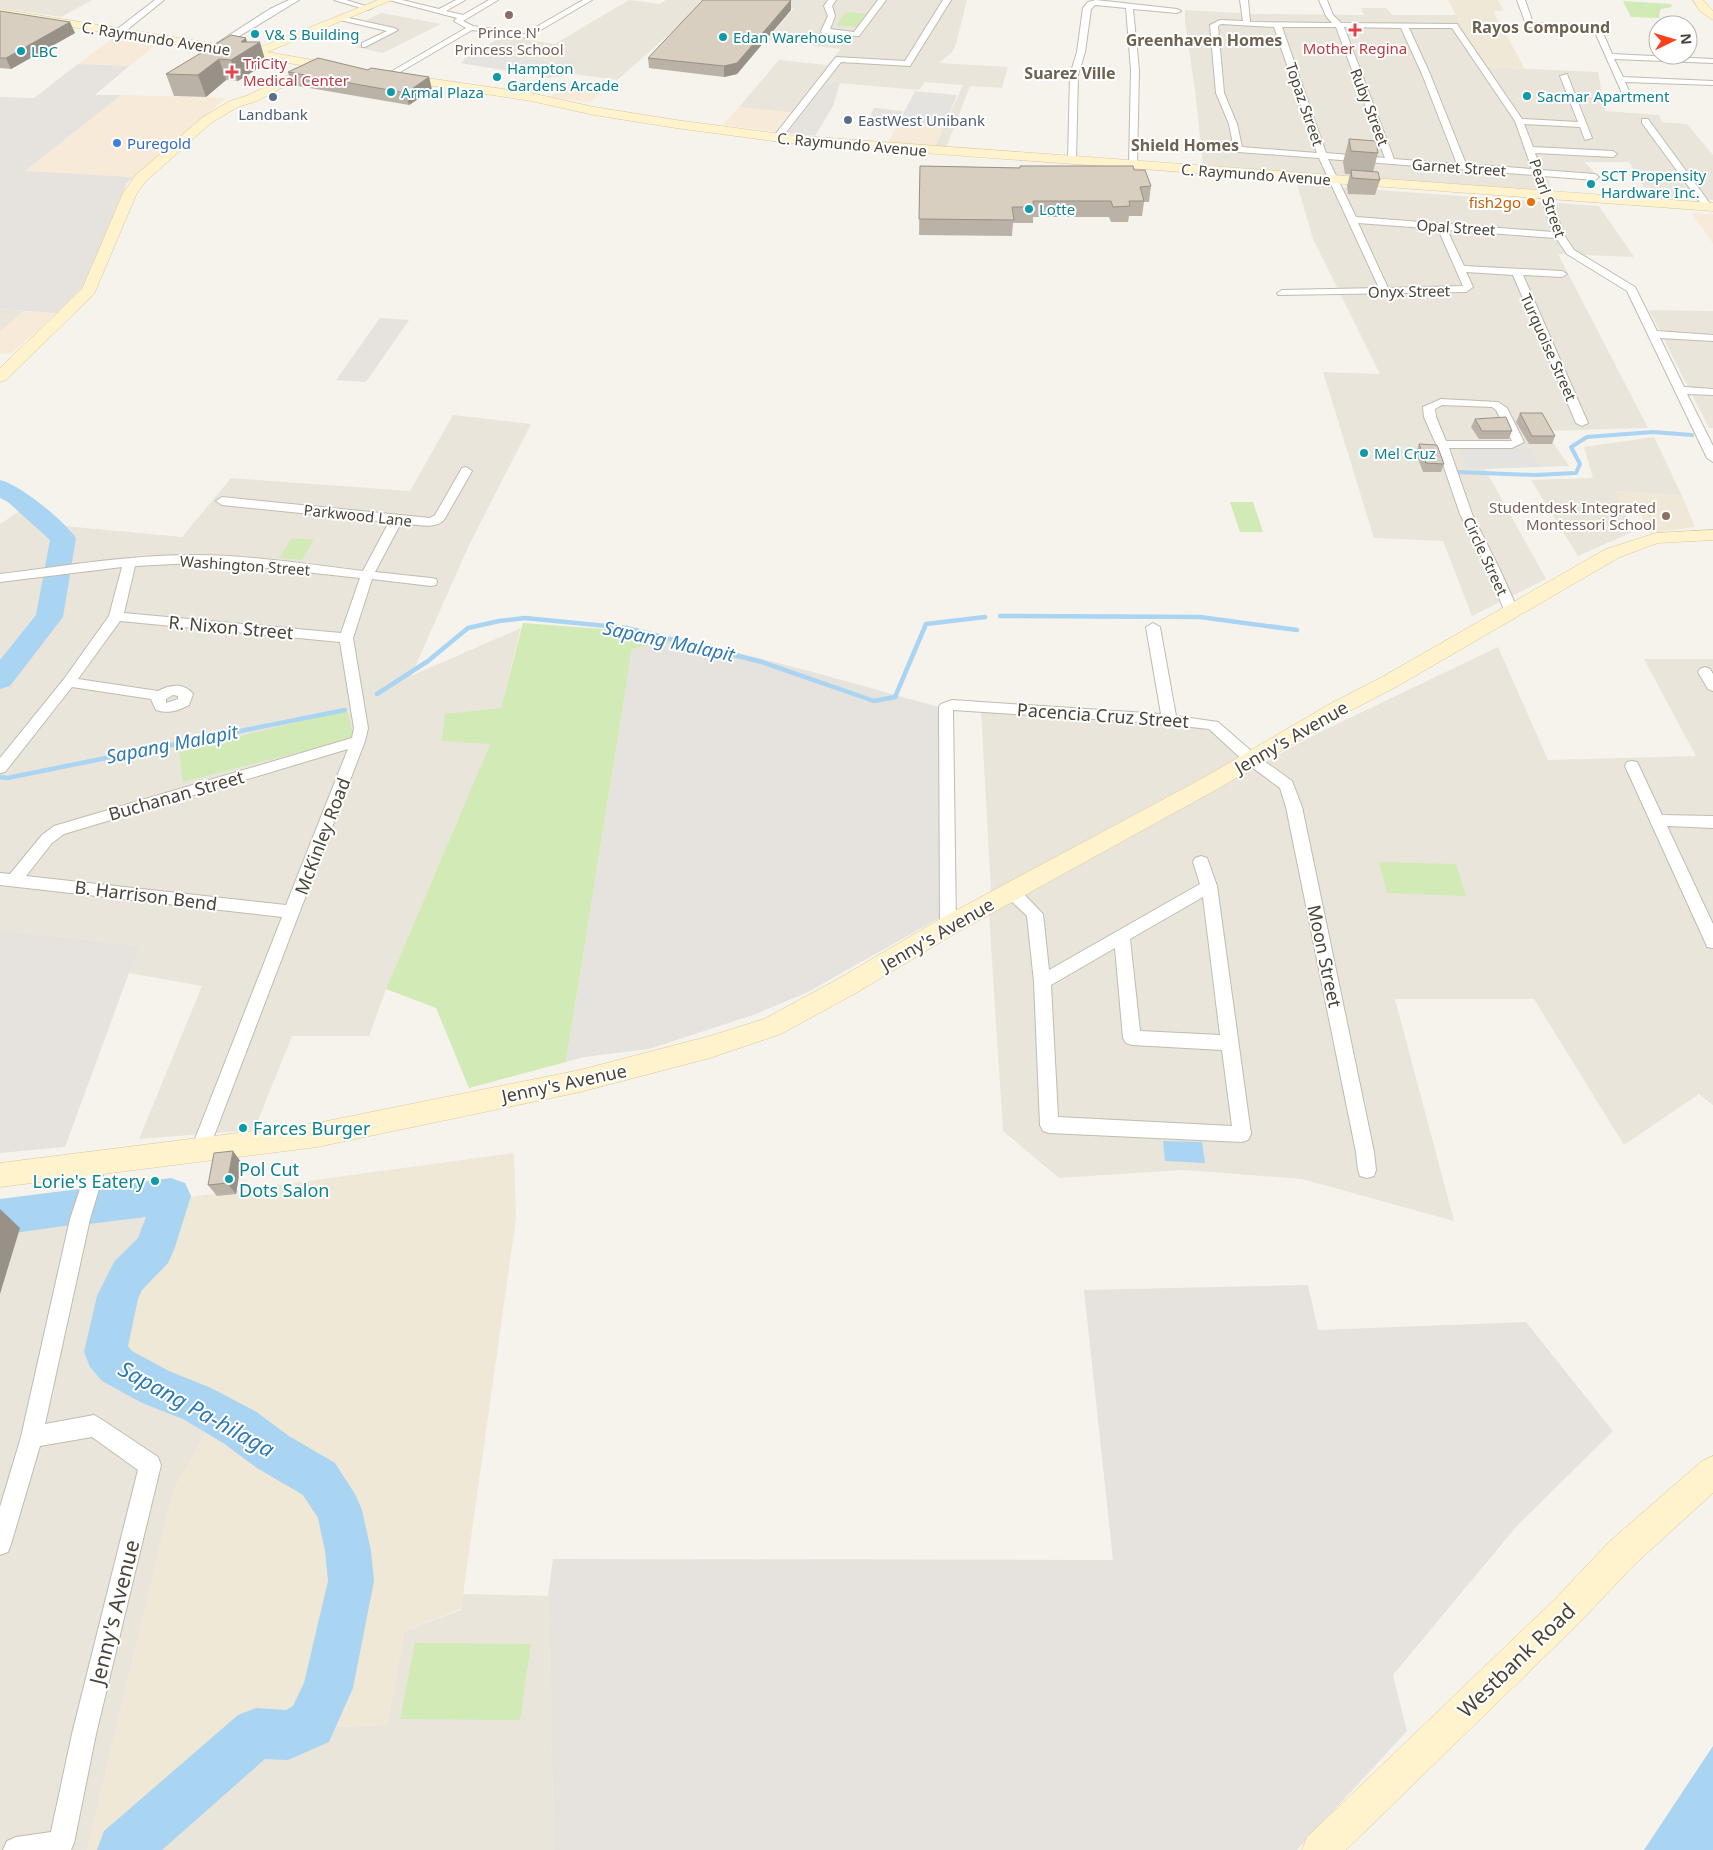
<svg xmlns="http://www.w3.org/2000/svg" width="1713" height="1850" font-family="'Noto Sans',sans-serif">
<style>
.residential{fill:#eae5da}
.commercial{fill:#f7ead8}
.industrial{fill:#e6e2dd}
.education{fill:#efe8d6}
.green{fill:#d2eab5}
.parking{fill:#e5e3e0}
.water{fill:#a9d4f2}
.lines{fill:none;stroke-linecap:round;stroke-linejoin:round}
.stream-far1{stroke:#a9d4f2;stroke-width:4}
.stream{stroke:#a9d4f2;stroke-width:4.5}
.river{fill:#a9d4f2;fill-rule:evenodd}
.street-casing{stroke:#c2bbae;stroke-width:2}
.secondary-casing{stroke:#d6c79b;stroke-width:1}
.street{fill:#fff;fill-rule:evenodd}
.secondary{fill:#fff3cd;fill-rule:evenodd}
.wall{fill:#bab2a6}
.shaded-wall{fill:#979187}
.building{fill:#d8cfc1;stroke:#979187}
.education-dot{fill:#8d6e63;stroke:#fff;stroke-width:2}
.health-dot{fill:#e0444e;stroke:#fff;stroke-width:2}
.culture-dot{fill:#0f9aa8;stroke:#fff;stroke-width:2}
.service-dot{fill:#5c6f8a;stroke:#fff;stroke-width:2}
.shop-dot{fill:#3f7fe0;stroke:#fff;stroke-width:2}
.food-dot{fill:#e8710a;stroke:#fff;stroke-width:2}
.labels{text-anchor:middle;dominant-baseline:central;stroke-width:4;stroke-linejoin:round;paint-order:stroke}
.far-education-label{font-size:15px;fill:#785e54;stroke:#fff}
.far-culture-label{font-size:15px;fill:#0d838f;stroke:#fff;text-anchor:start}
.far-street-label{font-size:15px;fill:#4b4439;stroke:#fff}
.far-health-label{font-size:15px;fill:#be3a42;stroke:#fff}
.far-service-label{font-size:15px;fill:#4e5e75;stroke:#fff}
.far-shop-label{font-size:15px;fill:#366cbe;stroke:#fff;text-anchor:start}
.far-food-label{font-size:15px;fill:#c56008;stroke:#fff;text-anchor:end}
.far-neighbourhood-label{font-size:16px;font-weight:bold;fill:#6e6250;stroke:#fff}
.street-label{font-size:18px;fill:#4b4439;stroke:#fff}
.culture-label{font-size:18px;fill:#0d838f;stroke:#fff;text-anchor:start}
.water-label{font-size:19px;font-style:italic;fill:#2e7ab2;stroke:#fff}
.near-street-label{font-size:21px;fill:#4b4439;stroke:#fff}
.near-water-label{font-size:22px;font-style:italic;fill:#2e7ab2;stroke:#fff}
</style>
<rect width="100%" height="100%" fill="#f6f3ec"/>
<g class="residential">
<path d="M0,0h92l-31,17 -61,-9z"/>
<path d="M629,0l31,4 6,-4h42l-91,80 -43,-6 -16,3 -96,-17 41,-24 52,8z"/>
<path d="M711,0h256l-11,44 -4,8 -13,11 69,4 -6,21 -32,-2 -24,62 -11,-1 28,-62 -38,-3 -6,8 -92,-8 -26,32 -62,-7 40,-47 48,5 14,-16 -74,-9 27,-32z"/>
<path d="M1361,8h25l6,7h64l16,30 16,22 110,5 7,39 54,4 3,7 25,2 26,31v45l-63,-3 -21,-35h-44l15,17 -53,-3 5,15 -349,-26 -8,-75 -10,-68v-12l73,4 106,1z"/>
<path d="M381,13l60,11 -58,29 -27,-6 33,-16 -26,-9z"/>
<path d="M1297,184l302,22 35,51 -76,-3 90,174 -103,3 24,35 -84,3 61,110 -74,37 -29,-75 -69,-3 -51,-166 57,2 -67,-135z"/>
<path d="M0,309l24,2 -24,21z"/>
<path d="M1649,310l64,1v117h-4z"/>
<path d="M453,415l78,9 -62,121 -58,131 110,-48 -20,80 -11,36 -104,245 -17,47h-77l-38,94 -115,9 63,-153 -73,-13 12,-27 -141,-16v-406l23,-15 19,15 140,13 49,-59 179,13z"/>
<path d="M1654,437l28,59 -66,-5 16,41 -54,24 -47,-76 62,-2 -9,-31z"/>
<path d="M1498,647l50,113 148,-4 -52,-97h69v446l-14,-11 -75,51 -90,-146h-139l59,222 -152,-42 -119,-9 -124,8 -56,-47 -14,-217 327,-180z"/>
<path d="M981,710l214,16 17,6 27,26 -248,134z"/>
<path d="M161,1201l-11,49 -36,38 -1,91 101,40 -40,70 -87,361h-87v-627z"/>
<path d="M463,1594l85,2 6,254h-426l126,-120 133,-5 17,-94 57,-21z"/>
</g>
<g class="commercial">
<path d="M117,35l41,8 -29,23 -51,-2z"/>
<path d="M563,86l40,5 -13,11 -40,-5z"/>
<path d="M121,95l105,3 -92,79 -109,-6z"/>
<path d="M739,107l54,6 -15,19 -56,-7z"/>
<path d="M899,122l45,4 -9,21 -47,-4z"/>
<path d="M1692,213l21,1v30z"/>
<path d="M24,311l32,2 -45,41 -11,-1v-21z"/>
</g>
<g class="industrial">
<path d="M78,64l51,2 -34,29h26l-96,76 109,6 -7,6 -45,105 -26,25 -56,-4v-212l34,1z"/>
<path d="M827,82l13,1 -7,23 -18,30 -28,-3z"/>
<path d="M380,318l29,2 -43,62 -30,-2z"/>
<path d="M684,639l129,33 129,36 1,208 -137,77 -53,22 -104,34 -65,8 -18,5 66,-413z"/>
<path d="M0,930l141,16 -12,27 -64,174 -65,6z"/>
<path d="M1308,1285l10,45 208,-8 87,109 -98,97 -122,147 14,56 -110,119h-743l-6,-254 5,-37 560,1 -29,-270z"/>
</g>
<g class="education">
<path d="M1448,0h50l6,11h-11l32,58 -38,-2 -15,-22z"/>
<path d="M1615,491l67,5 13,31 -46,6 -12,-28 -17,-1z"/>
<path d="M514,1153l2,65 -55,391 -57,22 -17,94 -133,5 -126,120h-41l87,-361 40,-70 -101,-40 -13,-20 14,-71 36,-38 11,-49z"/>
</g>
<g class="green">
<path d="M1623,1l48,3 1,3 -11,2 -2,5 1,4 -29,-1z"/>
<path d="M846,12l21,2 -9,13 -22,-2z"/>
<path d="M1230,502h23l10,30h-23z"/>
<path d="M292,538l22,2 -12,20 -23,-2z"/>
<path d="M523,623l93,7 68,9 -52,10 -66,413 -97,26 -33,-80 -50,-19 104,-245 -48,-3 3,-27 56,-6z"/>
<path d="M347,710l7,28 -171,44 -4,-31z"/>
<path d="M1379,862l77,2 10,32 -79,-3z"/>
<path d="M415,1643l116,1 -11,76 -120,-1z"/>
</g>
<g class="parking">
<path d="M481,51l72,12 7,-4 16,2 -25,17 -91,-15z"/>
<path d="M915,91l42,4 -13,31 -45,-4z"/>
<path d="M874,108l29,3 -6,13 -30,-2z"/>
<path d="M1457,448h73l11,19 -74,1z"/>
</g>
<g class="water">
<path d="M1163,1141l39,1 3,21 -40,-2z"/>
<path d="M1713,1746v104h-69z"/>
</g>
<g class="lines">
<path class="stream-far1" d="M1457,472l78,3 41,-2 4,-9 -9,-17 16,-10 66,-5 39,3"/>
<g class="stream">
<path d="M1000,616l200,1 97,13"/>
<path d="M377,694l51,-33 40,-33 31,-7 26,-3 102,10 135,34 112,39 21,-4 31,-73 59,-7"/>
<path d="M0,777l7,1 338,-68"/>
</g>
<g class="river">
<path d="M0,480c21,5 63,40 76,58l-13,79 -53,69 -10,3v-29l36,-45 14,-75 -42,-38 -8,-4z"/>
<path d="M171,1178l14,5 6,13 -17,54 -6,13 -26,27 -4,9 -10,47 4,5 37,20 42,17 44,23 34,25 46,27 20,31 7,16 9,41 3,30 -21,107 -24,54 -41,18 -23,-1 -103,91h-65l7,-19 134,-116 18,-7 30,2 7,-4 11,-23 24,-102 -3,-30 -7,-33 -15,-23 -46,-27 -34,-25 -40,-24 -41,-16 -40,-22 -12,-14 -6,-15 13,-56 17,-34 24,-24 8,-21 -57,7 -4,-1 -85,12v-36l79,-10 4,1z"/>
</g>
<defs>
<g id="street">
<path d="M155,0h9l-42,34h-6v-4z"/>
<path d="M289,0h10l-81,49 -7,-2 59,-38z"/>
<path d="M334,0h12l26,8 -4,2z"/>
<path d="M389,0h13l37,9 17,-9h9l-19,11 17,4 26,-15h9l-35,21 10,5 51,8 59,-34h9l-65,38 -55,-8 -82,48h-3v-4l79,-46 -12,-7 3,-3z"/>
<path d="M828,0h8l-4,6 3,10 -5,13 24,3 24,-32h8l-27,36h-3l-34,-3 -1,-2 7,-15 -4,-10z"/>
<path d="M943,0h8l-41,66 -69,-4 -61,78h-6v-4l62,-79 69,4z"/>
<path d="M1096,0l81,9 4,2 -4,2 -44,-4 6,61 -2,95 -4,3 -4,-3 2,-95 -5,-62 -31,-3 -4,4 -6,43 -7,23 -2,85 -4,3 -4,-3 2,-85 7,-23 6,-44 5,-6z"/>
<path d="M1240,0h8l2,22 82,1 -6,-7 -7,-16h8l6,15 8,8 116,1 65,95 56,3 -18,-46 7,-2 25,64 -7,2 -5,-13 -56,-3 9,23 80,4 4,3 -4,3 -78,-4 6,17 54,4 4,3 -4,3 -52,-4 21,59 10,15 61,37 22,44 56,4v6l-53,-3 24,49 29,2v6l-26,-1 26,52v16l-6,-4 -80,-167 -60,-37 -11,-16 -109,-8 17,36 98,5 5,3 -5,3 -39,-2 65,148 -6,3 -6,-3 -63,-148 -47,-3 7,15 -7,5 -188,3 -1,-2 5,-3 97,-2 -60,-130 -81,-6 -4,-3 -5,-25 -13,-31 -6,-68 10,-5 23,1zM1221,24l53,3 43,126 -75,-6 -5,-23 -13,-31 -6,-67zM1282,27h54l49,131 -59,-5zM1344,27l57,1 21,46 35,90 -63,-5zM1409,28h43l63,93 17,48 -66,-5 -36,-90zM1328,159l205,16 20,57 -197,-15zM1358,223l80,6 25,57 -75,2z"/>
<path d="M1517,0h8l8,23 67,3 12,28 101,5v4l-99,-4 9,18 90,4v4l-88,-3 4,9 -7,2 -28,-63 -67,-3z"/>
<path d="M340,16l54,12 4,2 -33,17h-3v-4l25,-12 -47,-11z"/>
<path d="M1642,119h6l63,86v4h-6l-63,-86z"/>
<path d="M1441,399l57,3 9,6 17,34 -12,6h-63l23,66 28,56 18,40 -2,3h-10l-2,-3 -16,-40 -28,-56 -24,-70 -12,-27 -1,-10zM1442,405l50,2 4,3 16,31h-66l-10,-24 -1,-8z"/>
<path d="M466,467l6,4 -28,49c-10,10 -29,4 -43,3l-26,49 56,6 5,1 1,3 -1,3 -5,1 -59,-7 -19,59 15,90 -3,13 -156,408 -2,6 -7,2 -7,-2 -2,-6 91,-232 -282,-32v-12l10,1 32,-39 12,-9 298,-88 2,-10 -14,-86 -220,-21 -42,58 80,12c11,-6 26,-9 35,3l-4,11c-12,6 -20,9 -33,5l-5,-11 -79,-12 -67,85 -5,1v-15l64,-79 45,-63 13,-49 -122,15v-8c64,-8 128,-19 193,-19 56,0 114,9 170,16l26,-49 -167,-17 -6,-4 6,-4 208,21 5,-3 27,-47zM193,563l56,3 111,12 -19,55 -217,-20 11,-47zM173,695l5,1v3l-12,4v-4zM348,749l-62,156 -260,-29 26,-33 12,-9z"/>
<path d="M1153,623l7,4 16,89 42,6 38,33 36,26 10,26 72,345 2,18 -2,6 -7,2 -7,-2 -2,-6 -2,-18 -70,-345 -6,-19 -34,-25 -37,-34 -54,-6 -202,-13 3,216 -2,4 -6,2 -6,-2 -2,-4 -1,-219 2,-3 11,-4 209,14 -15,-87z"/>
<path d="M1705,667l5,2 3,5v17l-5,-2 -10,-17 2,-3z"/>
<path d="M1632,761l5,1 2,4 23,49 51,1v12l-46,-2 46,98v24l-6,-1 -2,-5 -80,-176 2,-4z"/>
<path d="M1201,856l6,2 10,28 34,248 -3,6 -6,2 -193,-9 -6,-2 -3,-6 -6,-143 -7,-66 -22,-21 -2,-4 2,-4 6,-2 6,2 26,27 6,56 151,-86 -7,-22 2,-4zM1203,897l17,138 -80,-4 -10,-92zM1115,948l8,90 3,5 6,2 90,5 10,76 -174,-9 -7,-132z"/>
<path d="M98,1154l7,2 2,6 -17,57 -45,205 49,-9 7,4 57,38 3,8 -65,269 -22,109 -3,7h-68l4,-9 9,-4 35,-5 21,-98 66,-264 -46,-33 -52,9 -29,98 -3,8 -8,3v-48l21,-70 49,-218 21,-63z"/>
</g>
<g id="secondary">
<path d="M378,0h14l-125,52 74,13 6,3 -6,3 -22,-3 -62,33 -19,6 -27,16 -65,58 -9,12 -43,101 -88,86 -6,2v-14l82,-79 41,-96 13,-18 67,-58 27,-16 19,-6 57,-29 -306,-51v-6l253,41z"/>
<path d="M1693,0h10l10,11v9l-13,-9z"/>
<path d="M399,74l132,19 63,14 82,13 112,15 925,68v8l-925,-68 -112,-15 -82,-13 -63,-14 -136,-21 -2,-2 2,-2z"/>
<path d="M1713,530v10l-55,3 -38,14 -224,130 -54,28 -121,72 -265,146 -100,60 -75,41 -71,24 -130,34 -263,55 -317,40v-24l317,-40 263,-53 130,-34 54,-17 74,-40 102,-60 265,-142 123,-72 54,-28 224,-128 50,-16z"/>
<path d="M1713,1456v37l-79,72 -55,58 -233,227h-44l5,-13 248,-238 55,-58 92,-80z"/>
</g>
</defs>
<use href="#street" class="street-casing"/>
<use href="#secondary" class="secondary-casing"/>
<use href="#street" class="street"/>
<use href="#secondary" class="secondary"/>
</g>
<g class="wall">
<path d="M791,10l-54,64 -13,3 -75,-9 -1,-10z"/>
<path d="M0,11l75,22 -64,36 -11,-1z"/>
<path d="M247,42l19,21 -28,18 -12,-1 -20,17 -32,-1 -8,-22z"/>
<path d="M288,72l141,5 3,13 -23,15 -117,-20z"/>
<path d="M1349,139l29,14 -5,19 7,8 -5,15 -27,-1 -1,-8 3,-12h-5l-2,-12z"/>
<path d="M920,166l214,4 17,16 -2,16h-5l-2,14h-13l-1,6h-17l-2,-5h-76v6h-20l-1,13 -93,-1z"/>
<path d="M1520,413l35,23 -3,8h-23l-13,-22z"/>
<path d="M1475,419l37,12 -3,8h-30l-8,-12z"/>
<path d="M1419,444l25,20 -3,8h-18l-7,-19z"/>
<path d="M241,1162l-5,32 -19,2 -9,-11z"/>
</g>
<g class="shaded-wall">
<path d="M791,0v10l-54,64 -13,3v-11z"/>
<path d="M70,22l5,11 -64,36 -5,-11z"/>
<path d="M246,38l3,11 11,-7 6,21 -28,18 -7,-21 10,-18z"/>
<path d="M219,59l7,21 -20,17 -8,-22z"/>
<path d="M429,77l3,13 -23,15 -3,-12z"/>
<path d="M233,1151l8,11 -5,32 -9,-11z"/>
<path d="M0,1209l20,19 -20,66z"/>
</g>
<g class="building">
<path d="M703,0h88l-54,63 -13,3 -76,-8z"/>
<path d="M0,11l70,11 -64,36h-6z"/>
<path d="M231,35l15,3 -5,4h19l-29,18 -12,-1 -21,16 -32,-1z"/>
<path d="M318,58l50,12 3,-2 58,9 -23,16 -118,-21z"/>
<path d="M1349,139l27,2 2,12 -27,-2z"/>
<path d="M920,166l100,2v-2h113l1,4h11l6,16 -11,1 4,14h-15l1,5 -17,1 -2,-6h-78l1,6h-22l2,13 -95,-1z"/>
<path d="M1351,170l27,2 2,8 -28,-2z"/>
<path d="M1520,413h22l13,23h-23z"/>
<path d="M1506,417l6,14h-30l-7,-12z"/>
<path d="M1419,444l18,1 7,19 -18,-1z"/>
<path d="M233,1151l-6,32 -19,2 6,-32z"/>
</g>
<g class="education-dot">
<circle cx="509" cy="15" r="5"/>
<circle cx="1666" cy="516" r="5"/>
</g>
<g class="health-dot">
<path d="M1352.5 22.5h5v5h5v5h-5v5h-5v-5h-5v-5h5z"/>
<path d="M229.5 64.5h5v5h5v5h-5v5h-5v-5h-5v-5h5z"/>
</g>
<g class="culture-dot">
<circle cx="255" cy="34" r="5"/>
<circle cx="723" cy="37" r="5"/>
<circle cx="21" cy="51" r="5"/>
<circle cx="497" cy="77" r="5"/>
<circle cx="391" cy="92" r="5"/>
<circle cx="1527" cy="96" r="5"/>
<circle cx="1591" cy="184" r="5"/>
<circle cx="1029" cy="209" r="5"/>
<circle cx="1364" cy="453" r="5"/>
<circle cx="243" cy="1128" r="5"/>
<circle cx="229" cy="1179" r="5"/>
<circle cx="155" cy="1181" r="5"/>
</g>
<g class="service-dot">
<circle cx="273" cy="97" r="5"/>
<circle cx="848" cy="120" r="5"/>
</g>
<circle class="shop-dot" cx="117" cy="143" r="5"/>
<circle class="food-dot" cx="1531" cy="202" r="5"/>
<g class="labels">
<g class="far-education-label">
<text x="509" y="32">Prince N'<tspan x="509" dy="17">Princess School</tspan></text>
<text x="1656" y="507" text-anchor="end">Studentdesk Integrated<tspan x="1656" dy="17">Montessori School</tspan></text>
</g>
<g class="far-culture-label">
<text x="265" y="34">V&amp; S Building</text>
<text x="733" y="37">Edan Warehouse</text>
<text x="31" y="51">LBC</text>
<text x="507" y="68">Hampton<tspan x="507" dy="17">Gardens Arcade</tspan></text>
<text x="401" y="92">Armal Plaza</text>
<text x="1537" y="96">Sacmar Apartment</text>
<text x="1601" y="175">SCT Propensity<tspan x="1601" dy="17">Hardware Inc.</tspan></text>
<text x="1039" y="209">Lotte</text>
<text x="1374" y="453">Mel Cruz</text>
</g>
<g class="far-street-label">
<text transform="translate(156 38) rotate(9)">C. Raymundo Avenue</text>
<text transform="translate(1305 104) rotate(71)">Topaz Street</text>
<text transform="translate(1370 107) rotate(69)">Ruby Street</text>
<text transform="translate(852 144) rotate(5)">C. Raymundo Avenue</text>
<text transform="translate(1459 167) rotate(4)">Garnet Street</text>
<text transform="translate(1256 174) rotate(4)">C. Raymundo Avenue</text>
<text transform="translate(1548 198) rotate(71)">Pearl Street</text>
<text transform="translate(1456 227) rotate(4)">Opal Street</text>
<text transform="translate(1409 291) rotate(-1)">Onyx Street</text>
<text transform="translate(1549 347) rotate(66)">Turquoise Street</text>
<text transform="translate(358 515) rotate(6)">Parkwood Lane</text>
<text transform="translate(1486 556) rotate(65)">Circle Street</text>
<text transform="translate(245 565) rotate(4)">Washington Street</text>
</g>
<g class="far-health-label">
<text x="1355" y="48">Mother Regina</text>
<text x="243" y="63" text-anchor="start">TriCity<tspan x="243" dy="17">Medical Center</tspan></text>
</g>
<g class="far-service-label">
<text x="273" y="114">Landbank</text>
<text x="858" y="120" text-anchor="start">EastWest Unibank</text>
</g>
<g class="far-shop-label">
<text x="127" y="143">Puregold</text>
</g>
<g class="far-food-label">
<text x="1521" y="202">fish2go</text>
</g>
<g class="far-neighbourhood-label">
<text x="1541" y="27">Rayos Compound</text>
<text x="1204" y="40">Greenhaven Homes</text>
<text x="1070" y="73">Suarez Ville</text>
<text x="1185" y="145">Shield Homes</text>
</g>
<g class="street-label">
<text transform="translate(231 627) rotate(5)">R. Nixon Street</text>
<text transform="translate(1103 715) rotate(4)">Pacencia Cruz Street</text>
<text transform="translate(1291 737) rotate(-30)">Jenny's Avenue</text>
<text transform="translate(176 795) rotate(-16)">Buchanan Street</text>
<text transform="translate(322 836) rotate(-69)">McKinley Road</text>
<text transform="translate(146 895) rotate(7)">B. Harrison Bend</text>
<text transform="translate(937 934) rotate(-30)">Jenny's Avenue</text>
<text transform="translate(1325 956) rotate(78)">Moon Street</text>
<text transform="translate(564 1083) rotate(-12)">Jenny's Avenue</text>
</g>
<g class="culture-label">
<text x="253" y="1128">Farces Burger</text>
<text x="239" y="1169">Pol Cut<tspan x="239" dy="21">Dots Salon</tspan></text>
<text x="145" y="1181" text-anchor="end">Lorie's Eatery</text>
</g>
<g class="water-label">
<text transform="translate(669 641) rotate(12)">Sapang Malapit</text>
<text transform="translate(172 744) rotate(-11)">Sapang Malapit</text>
</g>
<g class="near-street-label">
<text transform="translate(114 1612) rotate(-76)">Jenny's Avenue</text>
<text transform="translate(1516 1660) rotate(-44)">Westbank Road</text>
</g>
<g class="near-water-label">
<text transform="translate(197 1408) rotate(29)">Sapang Pa-hilaga</text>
</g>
</g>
<g transform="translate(1673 40) rotate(85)"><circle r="24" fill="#ffffff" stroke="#b7b4b0"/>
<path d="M0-4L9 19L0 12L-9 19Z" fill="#fc3f1d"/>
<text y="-8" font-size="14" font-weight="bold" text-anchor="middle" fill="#4b4439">N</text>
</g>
</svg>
